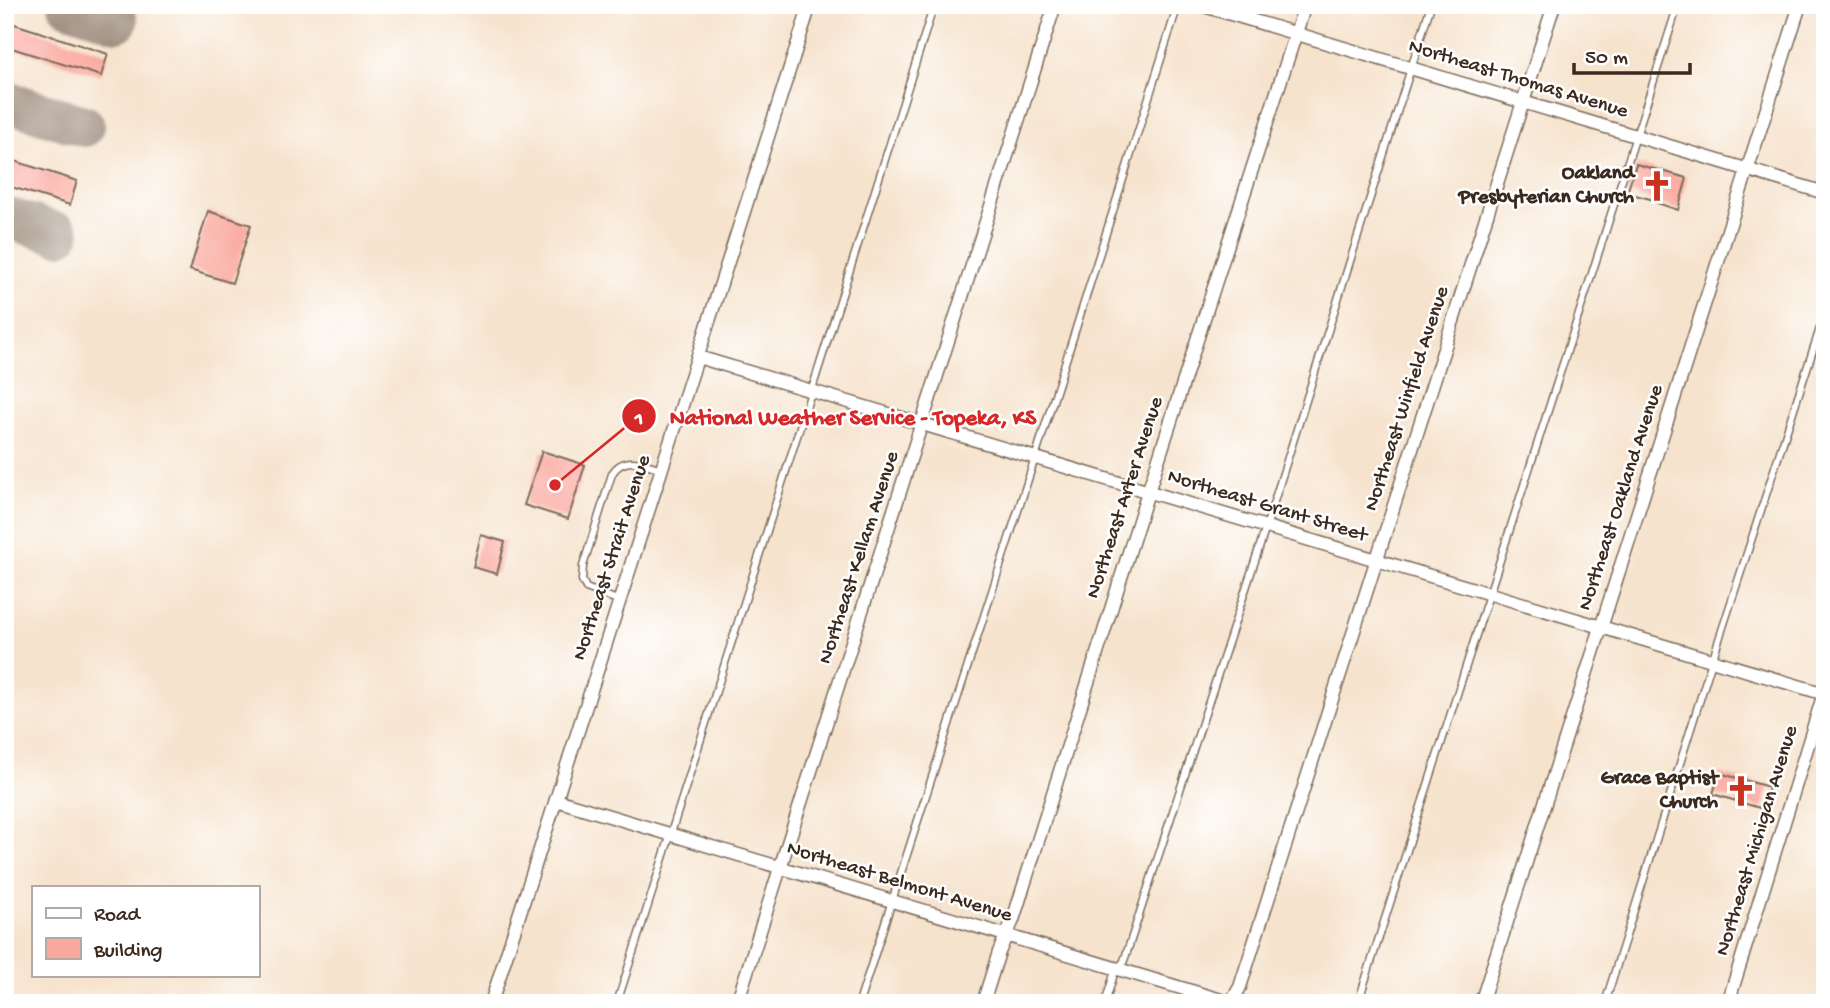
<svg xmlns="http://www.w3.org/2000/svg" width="1830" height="1008" font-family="'Gochi Hand',sans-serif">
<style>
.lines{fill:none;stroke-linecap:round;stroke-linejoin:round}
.taxiway{stroke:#988676;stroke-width:42}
.building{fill:#faa99f}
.lane-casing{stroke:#7c6b5b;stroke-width:9}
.street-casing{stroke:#7c6b5b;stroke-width:15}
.lane{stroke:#fff;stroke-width:6}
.street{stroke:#fff;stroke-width:12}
.labels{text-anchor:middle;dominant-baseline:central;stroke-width:5;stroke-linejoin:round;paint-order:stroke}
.street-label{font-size:21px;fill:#3b2a1e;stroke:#fff}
.poi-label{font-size:21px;font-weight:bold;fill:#3b2a1e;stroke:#fff;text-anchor:end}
.leader{fill:none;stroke:#d62828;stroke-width:2.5}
.callout-dot{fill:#d62828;stroke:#fff;stroke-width:2.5}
.mark-label{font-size:21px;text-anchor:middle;font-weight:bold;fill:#fff}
.callout-label{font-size:23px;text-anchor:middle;font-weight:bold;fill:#d62828;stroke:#fff;stroke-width:5;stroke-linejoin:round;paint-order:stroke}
</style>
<rect width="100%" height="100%" fill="#fff"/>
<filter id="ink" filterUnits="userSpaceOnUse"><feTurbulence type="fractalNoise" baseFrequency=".0143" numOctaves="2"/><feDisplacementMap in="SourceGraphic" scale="14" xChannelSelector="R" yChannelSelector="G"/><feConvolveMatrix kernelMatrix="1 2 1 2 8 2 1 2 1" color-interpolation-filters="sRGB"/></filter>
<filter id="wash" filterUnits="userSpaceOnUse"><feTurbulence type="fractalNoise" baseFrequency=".00686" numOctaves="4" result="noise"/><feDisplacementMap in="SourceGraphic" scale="28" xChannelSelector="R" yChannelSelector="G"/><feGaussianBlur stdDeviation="1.57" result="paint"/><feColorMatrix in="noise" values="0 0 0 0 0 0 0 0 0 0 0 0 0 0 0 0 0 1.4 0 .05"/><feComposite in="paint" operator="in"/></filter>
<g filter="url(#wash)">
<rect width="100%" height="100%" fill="#f6e3cd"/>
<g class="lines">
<g class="taxiway">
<path d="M69,5l48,16"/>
<path d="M5,101l79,25"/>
<path d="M5,217l54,17"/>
</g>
</g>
<g id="blocks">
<g class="building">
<path d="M5,21l103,33 -7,22 -96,-30z"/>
<path d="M5,158l72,23 -7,24 -65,-20z"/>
<path d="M1636,164l51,14 -9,32 -21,-7 1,-2 -31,-8z"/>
<path d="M208,211l43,14 -19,58 -42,-13z"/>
<path d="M542,451l43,14 -17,54 -44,-14z"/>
<path d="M481,535l24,7 -8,32 -24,-7z"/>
<path d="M1719,773l50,14 -6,22 -50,-15z"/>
</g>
</g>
</g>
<g filter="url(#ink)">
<use href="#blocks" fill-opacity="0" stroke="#7c6b5b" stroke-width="2"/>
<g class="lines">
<defs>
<g id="lane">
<path d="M620,601l-34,-13 -4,-8 1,-14 29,-92c11,-20 33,-10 50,-5"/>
<path d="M617,1003l317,-998"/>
<path d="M859,1003l176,-545 143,-453"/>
<path d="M1105,1003l11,-35 7,-5 3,-8 140,-428 165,-522"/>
<path d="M1358,1003l320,-998"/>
<path d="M1605,1003l107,-342 113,-348"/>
</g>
<g id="street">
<path d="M1201,5l624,188"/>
<path d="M698,357l1127,337"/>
<path d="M556,800l675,203"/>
<path d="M491,1003l319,-998"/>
<path d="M737,1003l318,-998"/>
<path d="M983,1003l16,-51 14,-32 135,-428 157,-487"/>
<path d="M1231,1003l9,-16 314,-982"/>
<path d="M1481,1003l319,-998"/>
<path d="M1728,1003l97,-313"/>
</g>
</defs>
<use href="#lane" class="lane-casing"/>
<use href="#street" class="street-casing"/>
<use href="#lane" class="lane"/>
<use href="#street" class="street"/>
</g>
</g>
<defs>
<symbol id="church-bare" viewBox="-9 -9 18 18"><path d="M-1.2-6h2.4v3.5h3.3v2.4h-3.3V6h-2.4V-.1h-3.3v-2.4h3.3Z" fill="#c8321e" stroke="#fff" stroke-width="2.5" paint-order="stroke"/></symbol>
</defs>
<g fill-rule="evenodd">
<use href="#church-bare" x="1635" y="164" width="44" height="44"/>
<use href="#church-bare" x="1719" y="769" width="44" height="44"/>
</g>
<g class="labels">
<g class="street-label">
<text transform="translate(1518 80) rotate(17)">Northeast Thomas Avenue</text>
<text transform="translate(1408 399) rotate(-72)">Northeast Winfield Avenue</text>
<text transform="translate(1126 498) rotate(-72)">Northeast Arter Avenue</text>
<text transform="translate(1622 498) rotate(-72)">Northeast Oakland Avenue</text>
<text transform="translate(1267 507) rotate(17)">Northeast Grant Street</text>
<text transform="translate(613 558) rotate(-72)">Northeast Strait Avenue</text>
<text transform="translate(860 558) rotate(-72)">Northeast Kellam Avenue</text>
<text transform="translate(1758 841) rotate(-73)">Northeast Michigan Avenue</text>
<text transform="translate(899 883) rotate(17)">Northeast Belmont Avenue</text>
</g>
<g class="poi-label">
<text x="1634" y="174">Oakland<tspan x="1634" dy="24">Presbyterian Church</tspan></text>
<text x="1718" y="779">Grace Baptist<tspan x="1718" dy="24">Church</tspan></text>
</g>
</g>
<path class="leader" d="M555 485L639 416"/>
<g class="callout-dot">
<circle cx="555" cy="485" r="7"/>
<circle cx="639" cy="416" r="18"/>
</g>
<g class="mark-label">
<text x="639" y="424">1</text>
</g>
<g class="callout-label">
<text x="853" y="424">National Weather Service - Topeka, KS</text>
</g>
<rect width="1830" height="1008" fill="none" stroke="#fff" stroke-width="28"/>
<rect x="32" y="886" width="228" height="91" fill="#ffffff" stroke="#b1aaa5" stroke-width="2"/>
<rect x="46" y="908" width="35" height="10" fill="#ffffff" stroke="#b1aaa5" stroke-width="2"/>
<text x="94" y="920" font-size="21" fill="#3b2a1e">Road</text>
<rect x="46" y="938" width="35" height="21" fill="#faa99f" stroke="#b1aaa5" stroke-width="2"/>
<text x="94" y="956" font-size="21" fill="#3b2a1e">Building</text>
<path d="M1574 63v10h116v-10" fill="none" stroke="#3b2a1e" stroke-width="3.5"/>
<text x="1585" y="63" font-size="21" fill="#3b2a1e" stroke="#ffffff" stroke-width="5" paint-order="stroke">50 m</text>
</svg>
